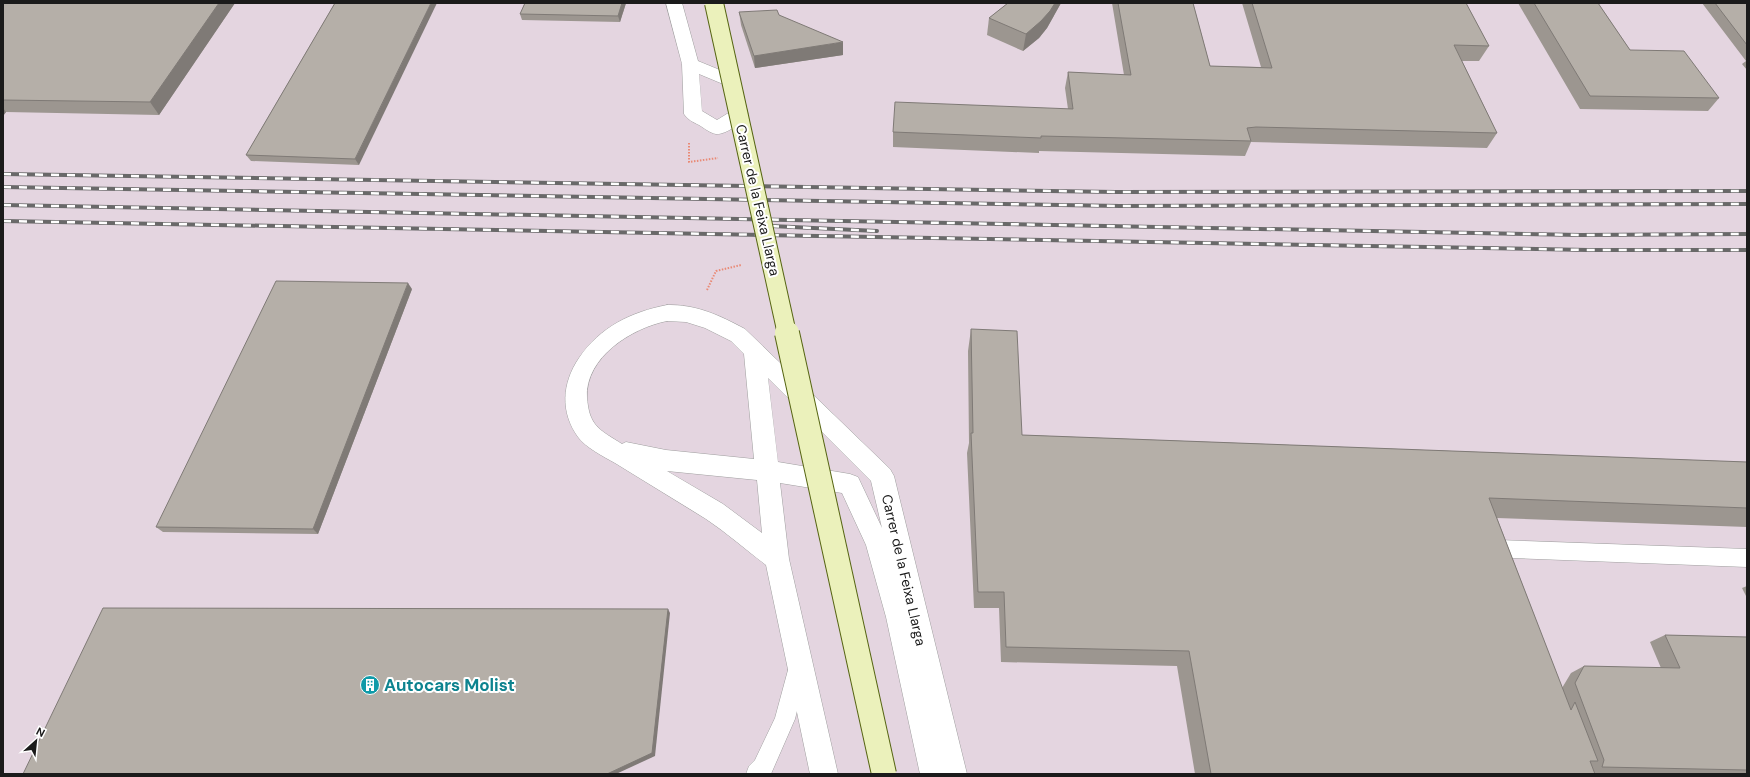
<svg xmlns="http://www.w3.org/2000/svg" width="1750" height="777" font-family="'DM Sans',sans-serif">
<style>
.industrial{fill:#e4d5e0}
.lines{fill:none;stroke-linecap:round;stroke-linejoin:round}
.service-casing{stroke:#9f9f9f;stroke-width:1}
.minor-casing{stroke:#9f9f9f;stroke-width:1}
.path{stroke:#e98a76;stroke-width:2;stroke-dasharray:1.5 1.5;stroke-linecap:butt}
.service{fill:#fff;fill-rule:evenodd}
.minor{fill:#fff;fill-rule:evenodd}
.rail-casing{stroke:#696969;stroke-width:4}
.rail{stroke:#fff;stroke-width:2.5;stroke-dasharray:8;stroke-linecap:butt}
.secondary-bridge-far1-casing{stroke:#556411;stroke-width:20;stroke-linecap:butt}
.secondary-bridge-casing{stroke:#556411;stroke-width:26;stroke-linecap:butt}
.secondary-bridge-far1{stroke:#ebf1bb;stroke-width:18}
.secondary-bridge{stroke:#ebf1bb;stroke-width:24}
.wall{fill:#9c9690}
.shaded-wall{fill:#7f7a76}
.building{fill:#b5afa8;stroke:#7f7a76}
.labels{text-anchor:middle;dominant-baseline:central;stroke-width:4;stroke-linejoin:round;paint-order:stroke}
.street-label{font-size:14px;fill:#1b1b1b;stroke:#fff}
.near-culture-label{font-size:17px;font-weight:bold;fill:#0d838f;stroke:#fff;text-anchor:start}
</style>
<rect width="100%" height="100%" fill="#ece9e2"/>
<rect class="industrial" x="3" y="3" width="1744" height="771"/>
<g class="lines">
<defs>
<g id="service">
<path d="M1498,540l249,9v18l-236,-9 1,3 -3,6 -7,3 -7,-3 -6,-18 2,-6z"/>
<path d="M798,656l7,3 3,7 -13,53 -24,55h-25l3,-8 6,-6 20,-42 16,-59z"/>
</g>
<g id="minor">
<path d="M666,3h16l16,58 39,16 3,4 8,33c-5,8 -22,21 -32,20 -6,-1 -12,-6 -17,-9 -6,-3 -11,-5 -15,-11l-2,-50zM699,74l24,10 7,28 -13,8 -15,-9z"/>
<path d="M667,305c29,-1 54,11 78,24l145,140 4,7 73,298h-47l-34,-157 -20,-72 -24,-52 -62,-10 9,76 49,215h-28l-44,-209c-20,-15 -39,-32 -60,-46 -30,-19 -61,-37 -91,-56 -11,-6 -30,-16 -37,-26 -18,-25 -16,-54 1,-79 21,-31 52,-46 88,-53zM667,321l19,1 19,6 26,13 13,13 10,105 -88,-9 -40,-8 -4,2c-9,-6 -21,-12 -27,-20 -6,-8 -7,-17 -8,-26 -2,-41 45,-70 80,-77zM768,378l103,103 11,47 -24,-51 -8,-3 -72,-12zM667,471l90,9 5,53 -39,-29z"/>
</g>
</defs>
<use href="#service" class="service-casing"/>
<use href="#minor" class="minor-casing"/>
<g class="path">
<path d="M689,143v19l29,-4"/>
<path d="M707,290l9,-19 25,-6"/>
</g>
<use href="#service" class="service"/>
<use href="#minor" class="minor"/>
<defs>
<g id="rail">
<path d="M3,174l1113,18 631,-1"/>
<path d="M3,187l1117,19 627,-2"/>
<path d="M3,205l1577,30 167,-1"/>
<path d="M3,221l1585,29h159"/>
<path d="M771,226l106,5"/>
</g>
</defs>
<use href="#rail" class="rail-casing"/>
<use href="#rail" class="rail"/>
<defs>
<path id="secondary-bridge-far1" d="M714,3l73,331"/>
<path id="secondary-bridge" d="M787,333l97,441"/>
</defs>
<use href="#secondary-bridge-far1" class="secondary-bridge-far1-casing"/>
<use href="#secondary-bridge" class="secondary-bridge-casing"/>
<use href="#secondary-bridge-far1" class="secondary-bridge-far1"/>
<use href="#secondary-bridge" class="secondary-bridge"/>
</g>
<g class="wall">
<path d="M3,3h232l-76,112 -153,-3 -3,4z"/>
<path d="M335,3l24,162 -108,-4 -5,-6z"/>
<path d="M525,3h101l-6,19 -98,-2 -2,-6z"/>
<path d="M1008,3h53l-14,25 -8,10 -16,13 -36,-16 2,-17z"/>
<path d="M1112,3h81l17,63 51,1 -19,-64h224l23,43 -10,15h-17l35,72 -10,15 -236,-6 -6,14 -206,-5v2l-146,-6v-15l175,-23 -3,-21 3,-16 56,3z"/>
<path d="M1518,3h80l32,47 89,48 -11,13 -128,-2z"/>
<path d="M1702,3h45v67l-5,-6 4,-3z"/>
<path d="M739,12l40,3 64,40 -88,13 -14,-43z"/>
<path d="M412,289l-94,245 -155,-2 -7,-5z"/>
<path d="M971,329l51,106 725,27v65l-250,-9 65,170 9,-15 13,-7 77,2 -11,-26 15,-7 82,2v137h-96l-56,-1v1h-400l-18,-108 -176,-4 -2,-54h-25l-7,-155 2,-10 -1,-92z"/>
<path d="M1747,586v12l-5,-10z"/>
</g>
<g class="shaded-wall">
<path d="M219,3h16l-76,112 -9,-13z"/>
<path d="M431,3h6l-78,162 -4,-6z"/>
<path d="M622,3h4l-6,19 -2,-6z"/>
<path d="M1055,3h6l-14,25 -8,10 -16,13 3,-17z"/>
<path d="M843,42v13l-88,13 -1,-12z"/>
<path d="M3,108l3,4 -3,4z"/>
<path d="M408,283l4,6 -94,245 -5,-5z"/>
<path d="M668,609l2,4 -15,143 -39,18h-9z"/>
</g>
<g class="building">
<path d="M3,3h216l-69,99 -147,-2z"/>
<path d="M335,3h96l-76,156 -109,-4z"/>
<path d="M525,3h97l-4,13 -98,-2z"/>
<path d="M1008,3h47l-5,8 -9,10 -15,13 -37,-16z"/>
<path d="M1118,3h75l17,63 62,2 -20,-65h214l23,43 -35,-1 43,88 -241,-6 -9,1 4,13 -210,-5v2l-148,-6 2,-30 178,7 -5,-37 63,3z"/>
<path d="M1534,3h64l32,47 54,1 35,47 -129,-2z"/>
<path d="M1715,3h32v42z"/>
<path d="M777,10l2,5 64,27 -89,14 -15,-44z"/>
<path d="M276,281l132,2 -95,246 -157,-2z"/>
<path d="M971,329l46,2 5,104 725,27v46l-258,-10 82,212 4,-8 23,59h-8l5,13h-384l-22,-123 -183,-4 -2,-55h-26l-7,-159h2z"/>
<path d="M103,608l565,1 -16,144 -45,21h-584z"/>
<path d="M1665,635l82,2v133l-145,-3 2,-7 -29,-77 9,-17 96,2z"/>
</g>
<defs>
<symbol id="building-disc" viewBox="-11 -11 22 22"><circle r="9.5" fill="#0f9aa8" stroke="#fff"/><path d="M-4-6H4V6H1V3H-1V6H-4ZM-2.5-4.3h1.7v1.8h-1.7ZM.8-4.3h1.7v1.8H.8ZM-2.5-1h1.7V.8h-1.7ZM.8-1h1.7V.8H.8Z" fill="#fff"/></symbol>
</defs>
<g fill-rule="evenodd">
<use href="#building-disc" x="359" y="674" width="22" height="22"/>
</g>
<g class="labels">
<g class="street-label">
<text transform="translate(758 200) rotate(77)">Carrer de la Feixa Llarga</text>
<text transform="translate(904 570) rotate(77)">Carrer de la Feixa Llarga</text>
</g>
<g class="near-culture-label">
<text x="384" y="685">Autocars Molist</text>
</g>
</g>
<rect width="1750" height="777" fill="none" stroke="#1b1b1b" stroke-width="8"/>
<g transform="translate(36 741) rotate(27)" stroke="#ffffff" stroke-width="3" paint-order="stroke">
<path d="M0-3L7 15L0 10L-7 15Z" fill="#1b1b1b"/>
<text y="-6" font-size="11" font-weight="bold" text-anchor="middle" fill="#1b1b1b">N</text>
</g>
</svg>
